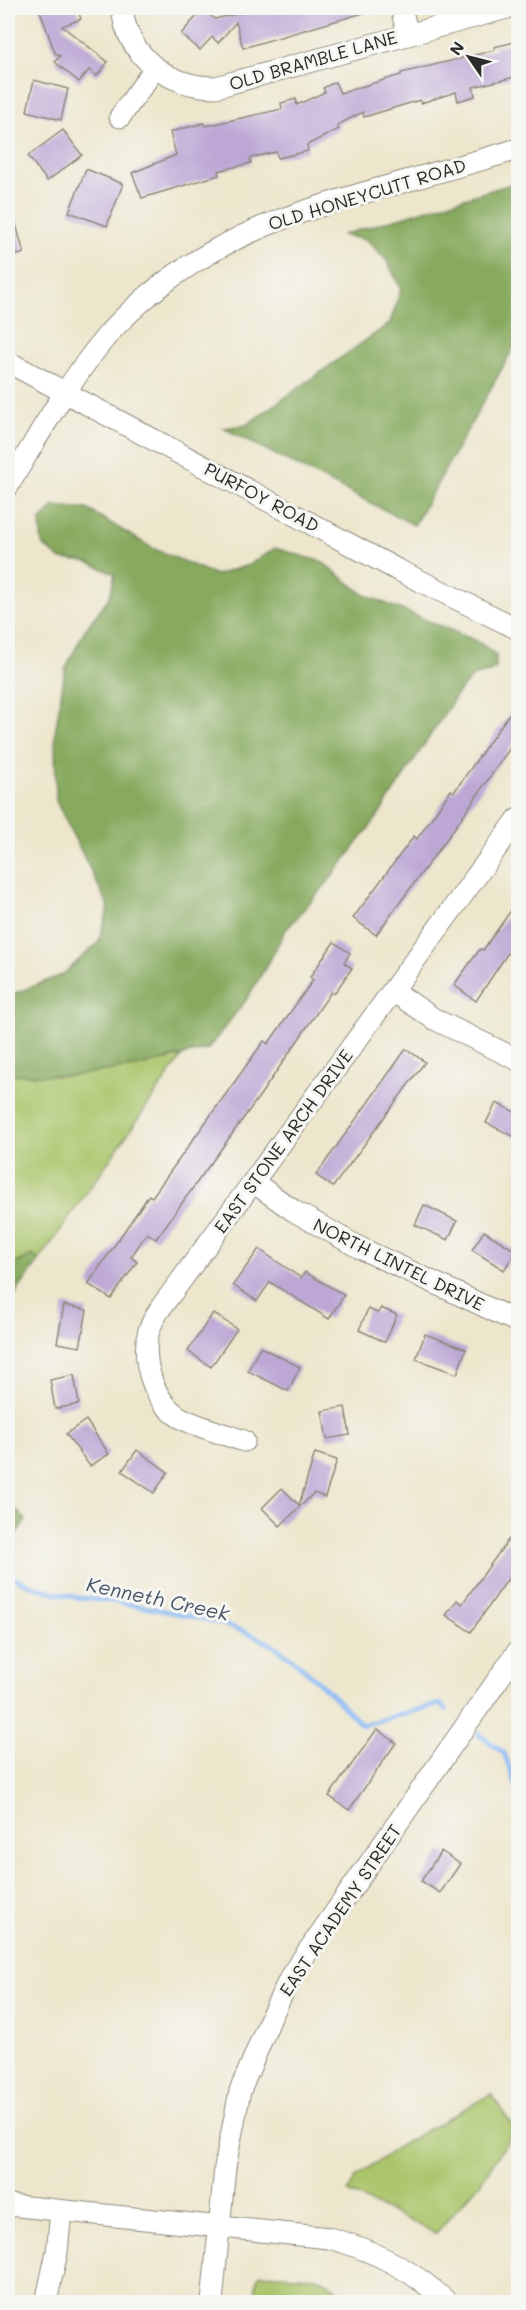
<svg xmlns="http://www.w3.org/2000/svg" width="526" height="2310" font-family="Mali,sans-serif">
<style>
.green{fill:#aac56b;stroke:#6a784b;stroke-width:1.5}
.forest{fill:#87aa5f;stroke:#596a45;stroke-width:1.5}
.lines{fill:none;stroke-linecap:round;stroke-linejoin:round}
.stream{stroke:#8abaf5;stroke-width:5}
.building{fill:#bda8d5}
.minor-casing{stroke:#8c887c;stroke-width:23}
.minor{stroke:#fff;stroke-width:21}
.labels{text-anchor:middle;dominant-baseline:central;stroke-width:6;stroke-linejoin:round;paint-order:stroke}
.street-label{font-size:18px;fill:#2b2b2b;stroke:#f6f6f2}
.water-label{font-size:20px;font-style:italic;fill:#485668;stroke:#f6f6f2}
</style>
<rect width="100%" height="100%" fill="#f6f6f2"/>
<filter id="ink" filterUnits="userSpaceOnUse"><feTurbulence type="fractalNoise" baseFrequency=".0167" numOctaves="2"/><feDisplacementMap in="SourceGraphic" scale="12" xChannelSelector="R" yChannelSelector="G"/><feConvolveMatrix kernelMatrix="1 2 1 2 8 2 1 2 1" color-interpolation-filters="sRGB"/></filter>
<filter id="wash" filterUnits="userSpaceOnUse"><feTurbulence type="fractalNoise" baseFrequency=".008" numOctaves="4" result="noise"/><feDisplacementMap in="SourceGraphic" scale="24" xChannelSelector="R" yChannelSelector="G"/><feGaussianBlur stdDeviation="1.35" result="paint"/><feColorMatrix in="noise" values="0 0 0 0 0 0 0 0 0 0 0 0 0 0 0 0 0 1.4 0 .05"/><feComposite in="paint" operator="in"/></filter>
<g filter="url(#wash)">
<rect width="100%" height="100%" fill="#ede6cc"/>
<g class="green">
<path d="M182,1056l-143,205 -7,-6 -24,12v-193l61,2 70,-10z"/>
<path d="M491,2094l24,36 -35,53 -44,50 -88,-41 8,-15 48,-34z"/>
<path d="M260,2274l57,3 30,18 -2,7h-91l3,-23z"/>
</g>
<g class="forest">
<path d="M518,182v158l-104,185 -191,-97 23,-3 144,-102 11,-34 -14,-28 -20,-21 -25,-5z"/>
<path d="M54,506l33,3 65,39 64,27 33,-10 26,-17 47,14 43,33 112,46 19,14v13l-7,4 -14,3 -16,16 -83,128 -49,64 -42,48 -17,33 -22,36 -38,49 -69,17 -70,10 -61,-2v-78l54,-21 36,-32 11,-36 -53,-106 -1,-68 10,-63 18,-37 27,-37 5,-22 -28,-12 -27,-3 -18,-15 -2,-22z"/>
<path d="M33,1255l6,6 -31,43v-37z"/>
<path d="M8,1501l18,19 -18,25z"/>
</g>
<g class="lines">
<g class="stream">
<path d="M8,1575c23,12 49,19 74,23 14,2 28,2 41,5 48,9 112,18 154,45 31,21 58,50 85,77l78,-21 6,5"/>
<path d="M478,1734l26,19 14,38"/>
</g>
</g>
<g id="blocks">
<g class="building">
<path d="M39,8h38l4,11 -19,7 46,36 -11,14 -8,-6 -10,12 -24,-20 5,-6 -5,-3z"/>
<path d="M260,8h110v3l-127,37 -7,-26 -18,21 -6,-6 -12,13 -19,-16 22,-25 12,10z"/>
<path d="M519,41v35l-46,11 2,9 -17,5 -2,-9 -35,11 -1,-3 -56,17 -1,-5 -26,13 2,4 -32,16 1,6 -30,7 -2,-6 -26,6 1,5 -33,8 1,4 -77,23 -10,-25 44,-18 -6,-23 34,-9 1,3 77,-17 -1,-6 15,-4 1,6 28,-13 -2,-4 12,-6 5,11 61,-18v-2l94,-23 -1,-3z"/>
<path d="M34,80l34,9 -7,31 -34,-9z"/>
<path d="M63,130l19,25 -35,26 -19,-25z"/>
<path d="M86,169l37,15 -16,42 -38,-14z"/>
<path d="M8,210h4l12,43 -16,5z"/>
<path d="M519,700v35l-68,98 -75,102 -23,-17 61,-82 3,3 34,-49 3,2z"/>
<path d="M519,899v37l-43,65 -22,-16 26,-36 3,1z"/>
<path d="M334,942l16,11 -6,10 8,5 -18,26 -3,-2 -70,102 -105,145 -9,-6 -16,24 6,5 -26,37 -23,-15 61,-89 3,2 112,-156 4,3 45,-64 -3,-3z"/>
<path d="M406,1049l19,13 -92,125 -17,-12z"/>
<path d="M496,1103l23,11v25l-33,-16z"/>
<path d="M424,1205l33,16 -9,19 -33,-15z"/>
<path d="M484,1231l32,20 -12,19 -32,-20z"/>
<path d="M259,1249l42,29 4,-6 39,23 -15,24 -59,-37 -13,19 -24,-16z"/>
<path d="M64,1305l23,5 -7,37 -23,-4z"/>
<path d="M381,1308l16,7 -12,27 -26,-12 9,-21 10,4z"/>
<path d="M213,1313l24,16 -26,38 -23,-16z"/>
<path d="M425,1334l41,15 -9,25 -41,-15z"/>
<path d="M260,1347l40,20 -12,24 -40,-20z"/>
<path d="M74,1375l5,29 -24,5 -5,-29z"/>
<path d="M345,1407l5,28 -23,4 -5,-28z"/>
<path d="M86,1420l23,34 -19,12 -24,-32z"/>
<path d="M137,1450l31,22 -14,21 -32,-22z"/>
<path d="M315,1453l22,7 -12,37 -11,-4 -34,33 -18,-18 20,-20 17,17z"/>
<path d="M519,1525v38l-48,69 -25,-17 11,-15 5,4z"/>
<path d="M377,1729l19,14 -47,67 -20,-14z"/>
<path d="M441,1851l19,13 -20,29 -19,-12z"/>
</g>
</g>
</g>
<g filter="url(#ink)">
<use href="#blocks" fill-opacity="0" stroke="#8c887c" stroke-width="1.5"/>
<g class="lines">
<defs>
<g id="minor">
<path d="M122,8c5,49 47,79 94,79l291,-79"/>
<path d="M401,8l7,26"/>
<path d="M120,117l35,-49"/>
<path d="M8,362l388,207 122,60"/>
<path d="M8,486c30,-50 59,-102 97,-148 13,-16 30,-31 45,-44 73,-60 148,-83 238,-108 43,-12 87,-24 130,-37"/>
<path d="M393,991l41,28 84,41"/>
<path d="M253,1182l41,29 66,37 158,74"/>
<path d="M244,1441c-20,-7 -42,-13 -61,-22 -29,-15 -41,-55 -35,-85 4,-16 16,-31 26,-44l344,-471"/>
<path d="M8,2205l321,33c45,12 84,32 118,64"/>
<path d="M46,2302l11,-50 4,-41"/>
<path d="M212,2302l13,-135 15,-76 32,-76 20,-41 226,-323"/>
</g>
</defs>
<use href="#minor" class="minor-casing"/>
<use href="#minor" class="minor"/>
</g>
</g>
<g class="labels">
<g class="street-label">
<text transform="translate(313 60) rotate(-16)">OLD BRAMBLE LANE</text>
<text transform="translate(367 194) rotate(-17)">OLD HONEYCUTT ROAD</text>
<text transform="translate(262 497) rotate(28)">PURFOY ROAD</text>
<text transform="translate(283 1141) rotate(-54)">EAST STONE ARCH DRIVE</text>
<text transform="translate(399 1264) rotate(26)">NORTH LINTEL DRIVE</text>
<text transform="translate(340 1910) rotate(-56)">EAST ACADEMY STREET</text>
</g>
<g class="water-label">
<text transform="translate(158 1598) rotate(12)">Kenneth Creek</text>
</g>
</g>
<rect width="526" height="2310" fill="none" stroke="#f6f6f2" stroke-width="30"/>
<g transform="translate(469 57) rotate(305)" stroke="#f6f6f2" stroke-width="4.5" paint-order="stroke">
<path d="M0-4.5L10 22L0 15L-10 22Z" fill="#2b2b2b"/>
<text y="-9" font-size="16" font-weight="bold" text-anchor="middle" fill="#2b2b2b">N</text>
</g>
</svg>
